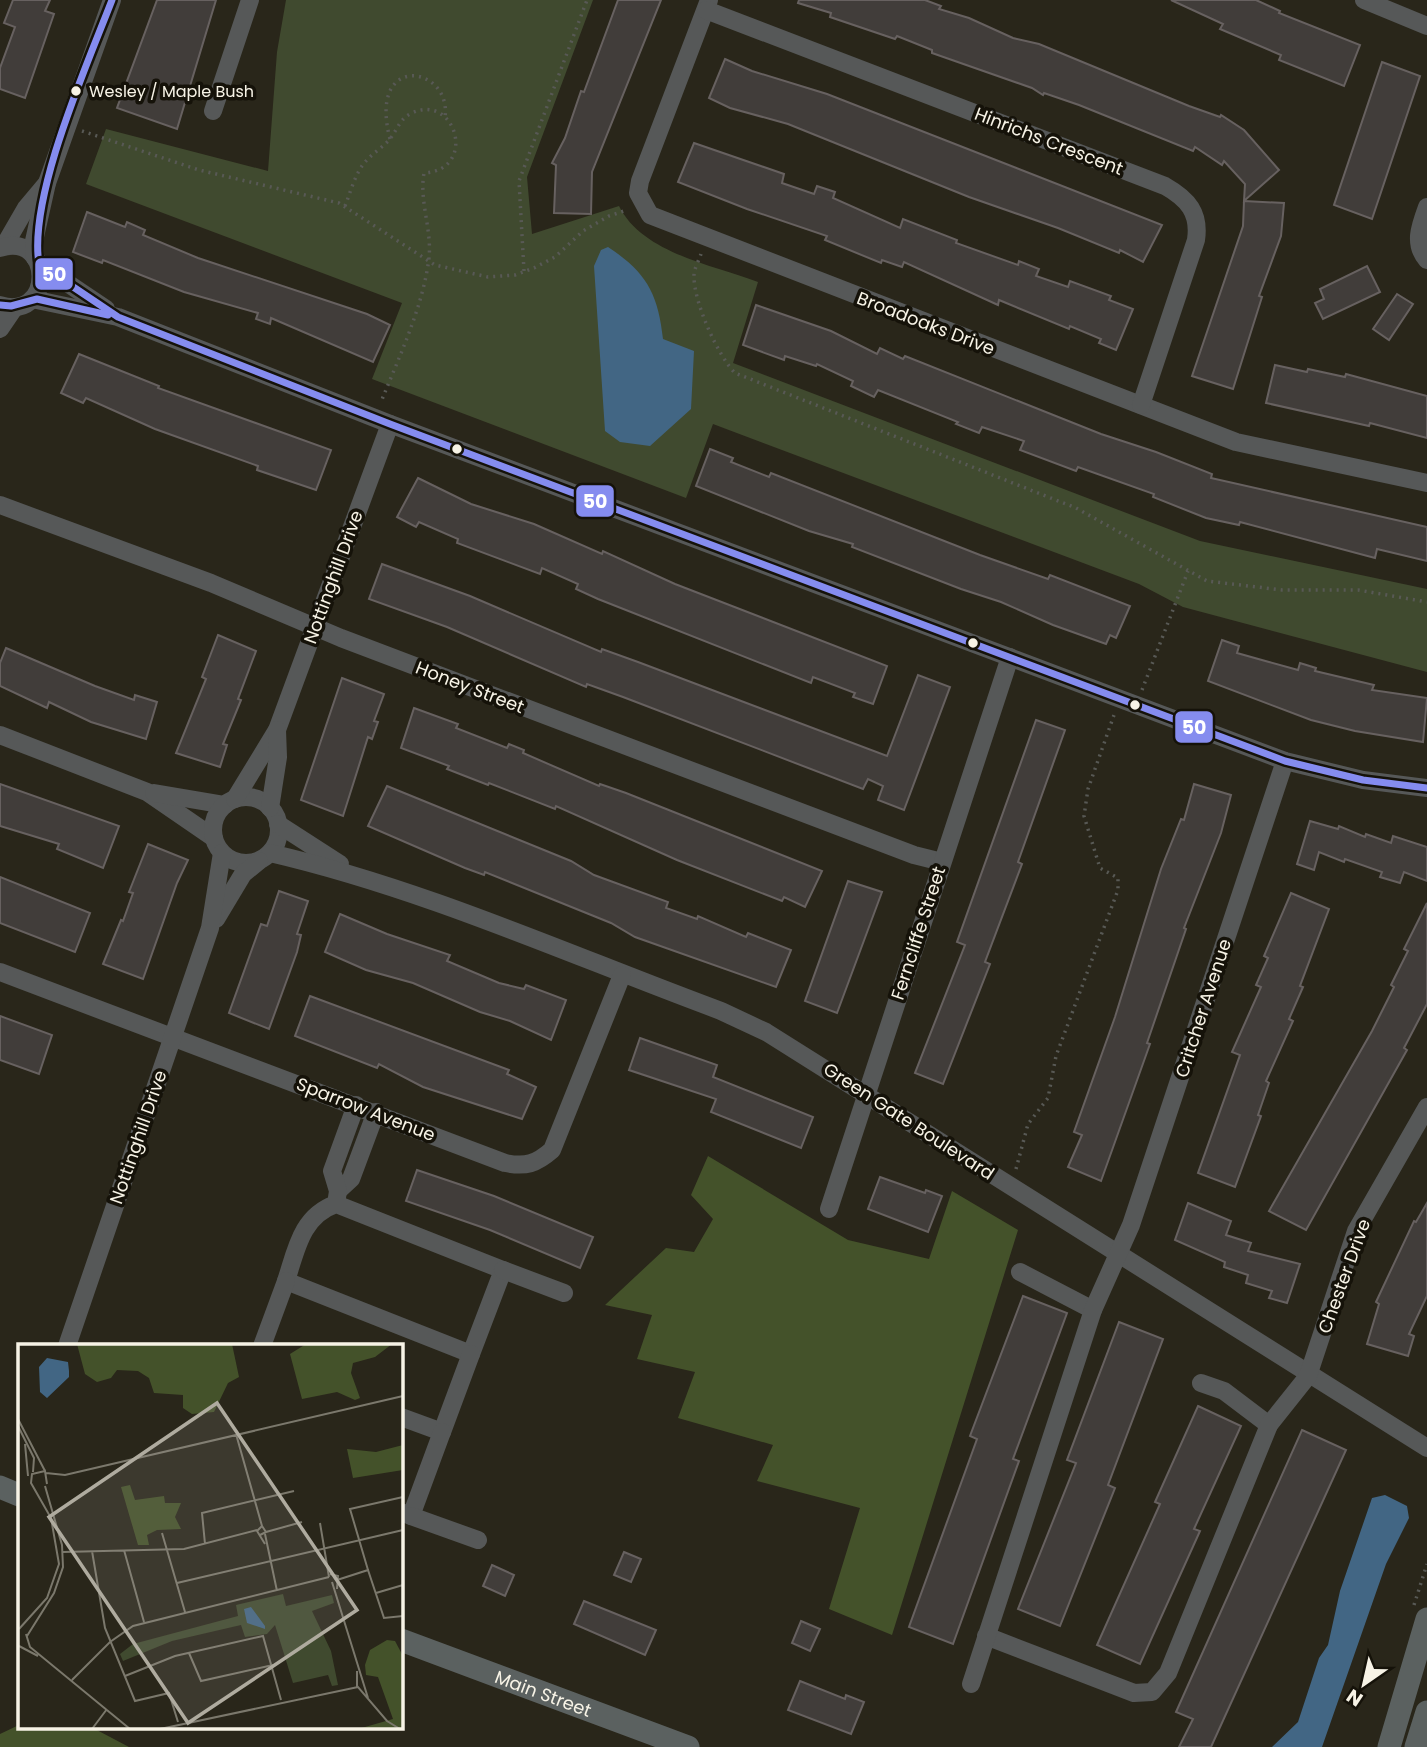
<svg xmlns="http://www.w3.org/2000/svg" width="1427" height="1747" font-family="Poppins,sans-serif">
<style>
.green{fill:#404a2f}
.forest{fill:#44522a}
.water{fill:#426684}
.building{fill:#413d3a;stroke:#676160;stroke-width:2}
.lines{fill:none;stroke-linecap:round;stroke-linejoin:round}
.path{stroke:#585955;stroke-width:3.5;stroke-dasharray:2 5;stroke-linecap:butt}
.minor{stroke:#565858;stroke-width:18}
.major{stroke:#5b6160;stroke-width:23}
.bus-1-casing{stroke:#151209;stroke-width:12}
.bus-1{stroke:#858cef;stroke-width:7}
.bus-dot{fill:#f7f3e6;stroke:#151209;stroke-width:2.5}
.labels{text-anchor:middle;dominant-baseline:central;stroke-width:7;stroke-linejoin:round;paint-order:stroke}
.bus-label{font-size:16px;fill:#f7f3e6;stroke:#151209;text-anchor:start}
.street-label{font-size:18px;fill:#f7f3e6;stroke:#151209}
.inset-road{fill:none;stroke:#7b786c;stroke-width:2}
.view{fill:#afab9f;fill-opacity:0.15;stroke:#afab9f;stroke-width:3.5}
.inset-edge{fill:none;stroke:#f7f3e6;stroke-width:3.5}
.line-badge{stroke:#151209;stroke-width:2.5}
.badge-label{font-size:19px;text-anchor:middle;font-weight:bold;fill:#fff}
</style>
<rect width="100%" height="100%" fill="#29261a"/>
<path class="green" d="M286,0h307l-66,177 5,57 87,-28c23,47 94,59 139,76l-25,81 467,178 227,48v83l-244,-65 -44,-23 -426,-160 -27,74 -314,-119 30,-76 -316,-119 20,-55 162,42 9,-119z"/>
<g class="forest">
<path d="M708,1156l140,84 81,19 23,-68 66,39 -126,405 -63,-26 31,-101 -103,-27 16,-36 -95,-27 17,-46 -58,-13 15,-44 -47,-10 61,-57 28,4 19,-33 -22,-24z"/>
<path d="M19,1725v3h74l36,19h-129v-13z"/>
</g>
<g class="water">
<path d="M608,247c38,25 50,46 55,92l31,12 -3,58 -41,37 -30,-4 -15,-11 -11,-165 7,-16z"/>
<path d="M1385,1495l22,11 2,12 -23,46 -64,183h-50l26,-25 21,-64 9,-13 12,-54 32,-93z"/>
</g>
<g class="building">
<path d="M13,0h37l-5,11 9,3 -29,84 -25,-9v-21l15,-41 -11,-4z"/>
<path d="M157,0h59l-39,129 -60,-21z"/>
<path d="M618,0h43l-69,172 -1,42 -37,-1 2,-48 -4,-2 13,-25 16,-47 3,1z"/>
<path d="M799,0h126l16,6 -2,3 30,9 44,20 26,6 150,62 31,11 1,-2 23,15 35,40 -35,31 1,-17 -21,-23 -2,4 -27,-18 -2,4 -114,-46 -35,-12 -1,2 -11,-7 -100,-35v-3l-35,-14 -2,3 -65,-22 1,-4 -33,-10z"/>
<path d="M1171,0h85l24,11 -1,2 81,32 -16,41 -65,-26 2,-5 -61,-26 3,-5z"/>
<path d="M725,59l27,12 75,23 335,131 -19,37 -23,-12 -1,3 -61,-25 -89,-31 -181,-73 -58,-16 -21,-10z"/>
<path d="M1382,62l38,14 -48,143 -38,-14z"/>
<path d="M694,143l90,31 -2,9 32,11 3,-8 18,6 -2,6 67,30 3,-9 54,21 -1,3 62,22 1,-4 20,8 -3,7 32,11 2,-6 41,15 -2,4 24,9 -17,41 -17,-7 2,-4 -31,-13 -1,3 -70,-29 -1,5 -94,-43 -2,5 -20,-7 -1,3 -56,-23 2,-4 -80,-27 -69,-27z"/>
<path d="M1244,201l40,2 -3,33 -22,60 3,1 -29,92 -41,-13 51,-150z"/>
<path d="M87,212l38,15 2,-5 18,8 -2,5 55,23 169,56 23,11 -17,37 -102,-44 -1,6 -14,-5 2,-6 -74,-21 -81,-32 -1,3 -29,-11z"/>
<path d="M1367,266l13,26 -57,27 -8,-16 9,-4 -4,-10z"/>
<path d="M1397,294l16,10 -24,36 -16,-11z"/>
<path d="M756,305l75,26 46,23 3,-6 23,11 2,-3 196,78 55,18 56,22 -1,4 216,49v34l-50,-12 -2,9 -135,-36 -1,3 -33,-7 -53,-21 1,-3 -76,-27 -2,4 -56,-21 4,-9 -42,-14 -3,6 -23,-9 2,-2 -80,-32 -4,7 -23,-11 2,-5 -36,-17 -1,2 -31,-10 -1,4 -41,-15z"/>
<path d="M79,354l80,32 -1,2 173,62 -15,40 -59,-20 1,-4 -103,-37 -69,-31 -3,5 -22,-10z"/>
<path d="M1275,365l32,7 1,-3 37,8 1,-3 81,22v42l-57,-15 -1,3 -103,-23z"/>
<path d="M710,449l23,9 -2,4 38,15 2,-4 209,82 68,24 2,-4 80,31 -14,32 -6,-3 -4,9 -53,-19 -52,-23 -40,-13 -109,-42 1,-3 -44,-13 -113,-45z"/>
<path d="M418,478l53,26 63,20 68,30 1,-3 72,33 212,82 -14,38 -20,-7 2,-4 -42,-16 -2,6 -213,-84 -22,-10 2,-5 -36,-16 -2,6 -83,-31 1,-4 -39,-17 -3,5 -19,-10z"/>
<path d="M382,564l88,32 131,56 1,-3 36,13 249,94 31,-81 32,12 -46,123 -26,-10 5,-14 -15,-7 -5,10 -240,-92 -36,-13 -1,3 -139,-60 -78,-28z"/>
<path d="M218,635l38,16 -18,48 3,1 -18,44 4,1 -7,22 -44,-14 30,-74 -4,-2z"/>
<path d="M1222,640l17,6 -2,7 32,9 29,8 2,-7 16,5 -1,3 59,14 -2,5 55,8 -4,44 -68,-11 -44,-11 -103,-39z"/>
<path d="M6,648l89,38 39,14 1,-5 22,7 -11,37 -55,-17 -42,-20 -2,6 -47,-22v-23z"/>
<path d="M342,678l42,16 -10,27 4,1 -6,17 -4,-2 -25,79 -42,-16z"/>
<path d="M414,708l44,16 -2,4 51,20 2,-4 15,6 -1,3 76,33 1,-2 26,9 196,78 -17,36 -21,-10 -2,4 -105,-41 -121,-54 -1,3 -66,-26 -1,2 -23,-9 -18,-7 2,-3 -48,-18z"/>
<path d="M1036,720l29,10 -47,132 4,2 -37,98 5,2 -47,120 -28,-11 50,-128 -8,-3z"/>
<path d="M0,784l119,42 -16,42 -46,-19 2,-5 -59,-18z"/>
<path d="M1194,784l37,11 -10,38 -37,95 2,1 -39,114 3,1 -49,137 -33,-14 14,-32 -8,-3 41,-115 46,-148 20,-50 3,1z"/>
<path d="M387,786l184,75 23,14 74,27 -2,6 31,11 1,-3 48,21 2,-4 43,17 -15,37 -141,-50 -24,-14 -126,-51 -1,3 -19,-7 -97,-42z"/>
<path d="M1310,821l28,8 1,-3 26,11 1,-3 25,9 2,-7 34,11v34l-23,-9 -4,11 -20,-6 2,-5 -37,-13 -1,3 -25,-10 -5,18 -17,-6z"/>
<path d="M148,844l40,16 -11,23 -34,96 -40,-15 18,-44 2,1 10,-28 -4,-1z"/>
<path d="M0,877l90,36 -15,39 -75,-29z"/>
<path d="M848,881l34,11 -45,121 -32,-12z"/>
<path d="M279,891l29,10 -11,33 4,1 -4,17 -28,77 -40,-16 32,-89 6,2z"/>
<path d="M1291,893l38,16 -29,77 3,1 -14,32 4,2 -27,60 3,2 -11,32 3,1 -26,71 -37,-14 42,-118 -8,-3 29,-65 -5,-2 12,-27 -4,-2z"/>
<path d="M1427,903v101l-23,44 3,2 -101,180 -37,-19 103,-180 22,-44 -3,-2 17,-34 -4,-2z"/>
<path d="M340,914l47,20 63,21 -3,6 52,22 25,6 2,-4 40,15 -15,40 -41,-19 -30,-9 -67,-29 -47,-13 -41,-18z"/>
<path d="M310,996l199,74 -2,4 29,13 -14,32 -99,-32 -44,-23 -2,4 -82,-32z"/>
<path d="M0,1016l52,19 -13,39 -39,-14z"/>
<path d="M640,1038l77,27 -4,12 100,40 -12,31 -90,-36 5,-13 -87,-29z"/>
<path d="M417,1170l77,26 99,41 -13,31 -90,-38 -84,-29z"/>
<path d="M880,1177l45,16 1,-3 16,6 -14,36 -60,-23z"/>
<path d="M1188,1203l43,18 -5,14 25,8 -3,8 52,13 -13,39 -18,-5 3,-7 -26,-8 2,-8 -24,-8 1,-5 -50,-22z"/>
<path d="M1427,1203v93l-18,38 5,2 -6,20 -41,-12 12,-40 -3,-2 38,-81 2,1z"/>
<path d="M1023,1296l44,17 -54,146 6,2 -66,183 -44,-17 68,-188 -7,-3z"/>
<path d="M1119,1322l44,17 -55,146 7,3 -55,138 -42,-17 58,-146 -9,-3z"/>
<path d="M1198,1406l43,20 -47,103 6,2 -60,133 -43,-19 63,-141 -5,-2z"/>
<path d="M1302,1430l44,20 -135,297h-32l14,-28 -17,-7z"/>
<path d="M624,1552l17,7 -10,23 -17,-7z"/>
<path d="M492,1565l22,10 -9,21 -22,-10z"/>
<path d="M584,1601l72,29 -11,25 -71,-31z"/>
<path d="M801,1621l19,8 -10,22 -18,-8z"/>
<path d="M800,1681l45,18 1,-4 18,7 -13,32 -63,-24z"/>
</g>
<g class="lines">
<g class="path">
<path d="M82,131l117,39 140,33 96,62 53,12 27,-2 19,-7 21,-11 28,-26 26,-15 18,-6"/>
<path d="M390,139c-23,-88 62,-73 55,-22"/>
<path d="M345,206c6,-15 10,-33 21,-45 7,-8 17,-14 24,-22 7,-9 10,-20 20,-25 45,-24 69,56 14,59 -5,28 8,56 5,85 -6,49 -30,99 -48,144"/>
<path d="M701,254c-2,6 -7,15 -7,21 -1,26 24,81 41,98l341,135 131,73 75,9h76l69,12"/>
<path d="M524,271l-5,-90 68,-181"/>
<path d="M1142,690l46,-119"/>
<path d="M1016,1169l12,-45 20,-26 8,-42 62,-166v-12l-18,-10 -16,-52 4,-27 26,-74"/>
<path d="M1414,1605l13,-41"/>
</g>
<g class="minor">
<path d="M709,0l-69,181 -2,12 12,22 586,227 191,41"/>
<path d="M1364,0l63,26"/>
<path d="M706,10l459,176c23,13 35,27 31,54l-55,165"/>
<path d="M213,111l37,-111"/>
<path d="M1427,207c-7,19 -14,37 0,53"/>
<path d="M4,246l22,-38 21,-25"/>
<path d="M0,248c54,-17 54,74 0,57"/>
<path d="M35,258l-1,-17 13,-58 65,-183"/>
<path d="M39,264l67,45"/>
<path d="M32,299l86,18 272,107 895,337 78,19 64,8"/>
<path d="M0,329l15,-22"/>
<path d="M0,505l211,78 130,55 573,217 28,7"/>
<path d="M0,735l147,57 67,46"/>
<path d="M154,793l71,12"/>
<circle cx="246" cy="830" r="33"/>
<path d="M235,799l42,-69 113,-306"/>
<path d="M270,808l8,-51 -1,-27"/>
<path d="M278,824l62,40"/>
<path d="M270,853c155,36 302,103 451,158l45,21 661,416"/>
<path d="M216,919l27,-45 16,-13"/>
<path d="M0,972l505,191c21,4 31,1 47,-13l70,-175"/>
<path d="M338,1191l13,-12 25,-67"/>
<path d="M336,1204c-35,12 -40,47 -50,77l185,73 32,-84 -167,-66 2,-13 -6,-20 24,-66"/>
<path d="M829,1209l181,-552"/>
<path d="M503,1270l61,23"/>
<path d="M1020,1272l73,38"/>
<path d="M67,1346l143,-418 12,-75"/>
<path d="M262,1346l24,-65"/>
<path d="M1201,1383l23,8 45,34"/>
<path d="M401,1417l41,15 29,-78"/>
<path d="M401,1512l10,4 31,-84"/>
<path d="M411,1516l67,24"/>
<path d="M986,1636l148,57 18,-1 16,-19 101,-248 39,-49 48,-145 71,-124"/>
<path d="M971,1684l122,-374 38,-85 154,-464"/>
</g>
<g class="major">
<path d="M0,1487l19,8"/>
<path id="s1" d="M401,1640l287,107"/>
<path d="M1389,1747l38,-128"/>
<path d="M1416,1747l11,-35"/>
</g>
<defs>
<g id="bus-1">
<path d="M112,0c-25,65 -84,197 -73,264l79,53 272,107 895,337 78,19 64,8"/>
<path d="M0,305l11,1 26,-7 71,16"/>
</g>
</defs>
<use href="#bus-1" class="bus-1-casing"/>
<use href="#bus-1" class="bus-1"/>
</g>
<g class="bus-dot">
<circle cx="76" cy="91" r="6"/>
<circle cx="457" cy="449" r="6"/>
<circle cx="973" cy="643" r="6"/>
<circle cx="1135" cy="705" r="6"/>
</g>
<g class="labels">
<g class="bus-label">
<text x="89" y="91">Wesley / Maple Bush</text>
</g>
<g class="street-label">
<text transform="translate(1049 141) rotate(21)">Hinrichs Crescent</text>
<text transform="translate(926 323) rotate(21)">Broadoaks Drive</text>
<text transform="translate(333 577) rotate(-70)">Nottinghill Drive</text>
<text transform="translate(470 687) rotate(21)">Honey Street</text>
<text transform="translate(918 933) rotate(-72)">Ferncliffe Street</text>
<text transform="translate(1203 1008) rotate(-72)">Critcher Avenue</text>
<text transform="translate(366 1109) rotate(21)">Sparrow Avenue</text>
<text transform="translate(909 1121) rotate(33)">Green Gate Boulevard</text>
<text transform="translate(138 1137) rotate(-71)">Nottinghill Drive</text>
<text transform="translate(1344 1276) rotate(-70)">Chester Drive</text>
<text stroke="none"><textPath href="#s1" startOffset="152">Main Street</textPath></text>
</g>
</g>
<g transform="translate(18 1344)">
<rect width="385" height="385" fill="#29261a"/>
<path d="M265,250l3,12 46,-11 2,8 -22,8 19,40 7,34 -6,1 -4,-11 -35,8 -18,-58 -8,9 -22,3 -4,-12 -69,16 -49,20 -3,-7 13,-10 105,-28 -2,-11z" fill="#404a2f"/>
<path d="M59,0h155l7,33 -11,6 -14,29 -22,2 -9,-6v-13l-29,-2 -5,-15 -11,-7 -21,-1 -6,8 -14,4 -12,-8zM288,0h86l-17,13 -22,6 -2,10 9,25 -5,2 -18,-8 -35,7 -12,-45zM385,101v25l-50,8 -6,-29 29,3zM112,141l5,15 29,-4 1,7h16l-6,14 6,12 -24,1 -10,5 2,10h-11l-17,-58zM369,296l8,1 8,15v73h-45l35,-10 -15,-42 -12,-2 -1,-10 5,-15z" fill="#44522a"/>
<path d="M29,14l21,4 1,9v6l-22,21 -7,-6 -1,-25zM233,263l14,19v3l-18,-6 -3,-14z" fill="#426684"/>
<path class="inset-road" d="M0,75l27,52M0,82l16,32 -1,14M218,90l26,92M7,100l3,32M28,129l19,2 338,-79M302,179l9,54M248,188l36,-10M144,189l23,79M247,190l12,57M242,191l6,-3 -4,-6 -5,5 8,13M187,200l-3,-31 92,-22M106,206l20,72M74,207l13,77 30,73 34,-8 9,29M45,208l121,-3 73,-19M350,226l16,48 19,-2M312,230l8,2 -1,13M319,236l31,-10 -18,-61 53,-12M314,238l36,116M159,239l226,-53M358,249l27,-8M1,285l28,-31 12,-34 -8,-46 -20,-35 1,-9 13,-3 2,13M8,290l4,13 100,82M9,292l27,-43 9,-26 -1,-22 -17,-59M1,302l19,10M171,309l12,28 72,-16M339,327v15l30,35 13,8M107,332l50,-20 88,-20 18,64M54,336l38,-38 23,-16 196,-49M74,385l15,-20M142,385l198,-42"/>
<path class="view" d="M199,59l140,207 -169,113 -139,-206z"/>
<rect width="385" height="385" class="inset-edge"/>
</g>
<g class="line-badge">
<rect x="34" y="257" width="40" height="34" rx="7" fill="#858cef"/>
<rect x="575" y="484" width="40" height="34" rx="7" fill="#858cef"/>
<rect x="1174" y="710" width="40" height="34" rx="7" fill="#858cef"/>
</g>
<g class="badge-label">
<text x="54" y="281">50</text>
<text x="595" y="508">50</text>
<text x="1194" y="734">50</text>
</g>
<g transform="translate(1364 1684) rotate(214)" stroke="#151209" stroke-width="5" paint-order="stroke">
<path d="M0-5L12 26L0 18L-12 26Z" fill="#f7f3e6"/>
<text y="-10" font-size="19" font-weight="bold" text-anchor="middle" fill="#f7f3e6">N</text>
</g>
</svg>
